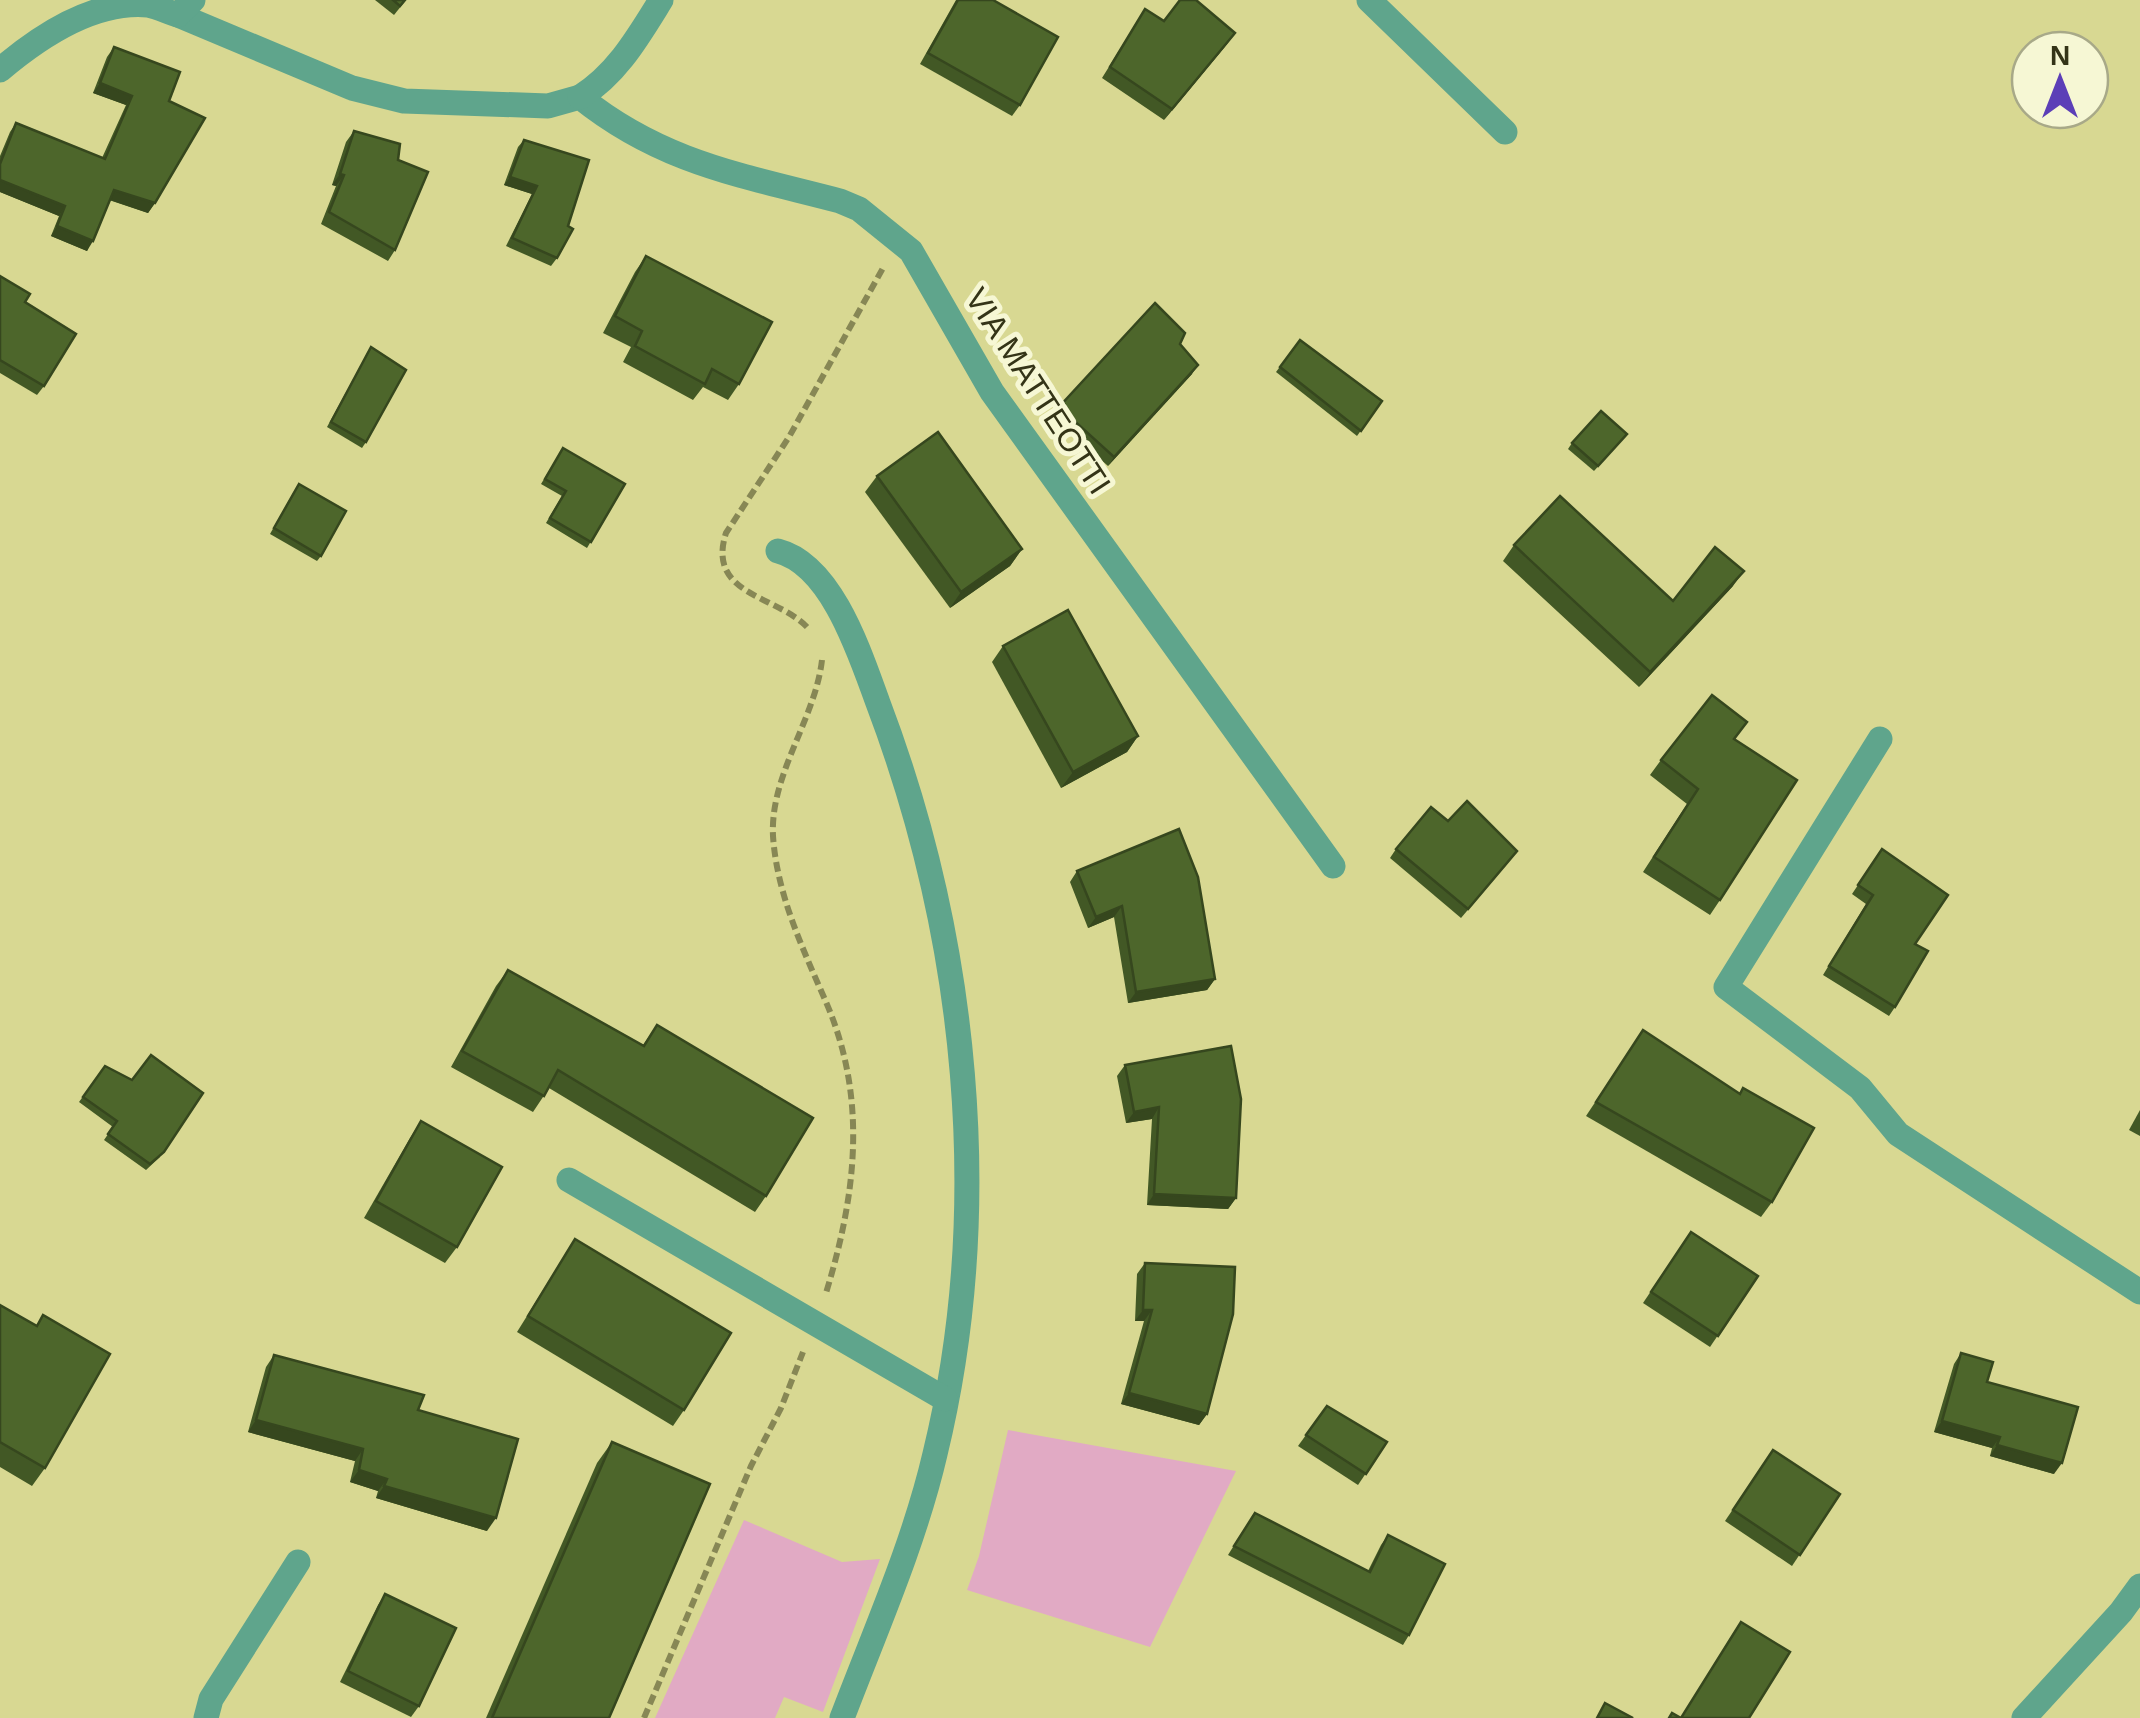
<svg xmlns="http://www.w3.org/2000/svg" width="2140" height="1718" font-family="Arial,sans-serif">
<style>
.green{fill:#e1aac4}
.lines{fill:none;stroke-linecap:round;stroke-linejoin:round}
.path{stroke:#878755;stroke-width:6;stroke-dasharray:10 5;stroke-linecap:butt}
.street{stroke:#5fa58c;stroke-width:25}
.wall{fill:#425825}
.shaded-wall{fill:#36471e}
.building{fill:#4d662b;stroke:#36471e;stroke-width:2.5}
.labels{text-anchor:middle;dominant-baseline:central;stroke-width:10;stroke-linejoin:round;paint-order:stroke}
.street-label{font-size:32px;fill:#343417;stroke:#f6f7d4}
</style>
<rect width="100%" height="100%" fill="#d8d892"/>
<g class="green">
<path d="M1008,1430l228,41 -86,176 -183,-57 12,-34z"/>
<path d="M744,1520l98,42 38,-3 -57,153 -39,-15 -9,21h-120z"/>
</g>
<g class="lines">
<g class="path">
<path d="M807,627c-31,-32 -101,-32 -81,-94l63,-96 94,-169"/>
<path d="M822,660c-7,60 -52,114 -49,176 4,59 30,113 53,166 42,97 30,193 0,291"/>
<path d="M644,1718l107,-252 30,-58 22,-56"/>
</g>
<g class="street">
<path d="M1369,0l136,132"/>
<path d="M178,15l174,73 52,13 144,5 32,-9c82,66 161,78 260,104l19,8 52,42 81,141 341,474"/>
<path d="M0,70c39,-33 93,-70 148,-65 10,2 20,7 30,10l15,-15"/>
<path d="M580,97c37,-23 58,-60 81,-97"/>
<path d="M778,551c54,14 82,103 100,152 89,235 117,504 57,751 -21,90 -60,177 -93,264"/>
<path d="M1880,739l-154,248 134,101 38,46 242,158"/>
<path d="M569,1180l376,219"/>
<path d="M206,1718l5,-19 87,-137"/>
<path d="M2024,1718l97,-106 19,-26"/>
</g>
</g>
<g class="wall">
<path d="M375,0h31l-12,15z"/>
<path d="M956,0h37l27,105 -8,11 -92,-52z"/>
<path d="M1145,9l19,12 63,23 -63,76 -62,-42z"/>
<path d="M114,47l55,54 -14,102 -7,10 -39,-13 -22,51 -36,-15 8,-20 -59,-24v-36l10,-24 6,-9 86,35 24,-53 -33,-12 14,-36z"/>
<path d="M354,131l44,29 -3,90 -7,11 -67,-37 15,-38 -4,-1 14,-43z"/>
<path d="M524,140l33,118 -6,8 -45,-20 26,-52 -28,-9 14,-38z"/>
<path d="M646,256l93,128 -11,16 -25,-13 -10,13 -70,-38 8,-15 -28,-14 32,-61z"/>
<path d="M0,276l25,26 19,84 -7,9 -37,-22z"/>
<path d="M1300,340l82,61 -25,35 -81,-64z"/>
<path d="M1180,344l12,30 -84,92 -56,-50 7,-9z"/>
<path d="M371,347l-5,95 -4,6 -35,-21z"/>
<path d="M1627,434l-33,37 -26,-22 4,-6z"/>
<path d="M563,448l62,36 -38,64 -41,-25 16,-27 -21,-12z"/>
<path d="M877,476l145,73 -12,17 -60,42 -85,-116z"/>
<path d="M295,490l26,66 -4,5 -47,-27z"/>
<path d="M1514,545l159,56 60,-15 -94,101 -136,-126z"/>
<path d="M1003,646l135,90 -11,16 -66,36 -69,-126z"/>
<path d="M1735,739l-15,161 -10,15 -67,-43 44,-68 -37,-29 11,-15z"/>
<path d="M1448,821l62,39 -49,58 -71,-60 6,-9z"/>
<path d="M1882,849l33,95 -20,63 -6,9 -66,-41 43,-71 -14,-10z"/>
<path d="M1077,871l138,108 -8,11 -79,13 -14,-86 -26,11 -18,-46z"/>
<path d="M508,970l135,75 14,-20 109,171 -11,16 -206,-124 -16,24 -82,-45 45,-81z"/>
<path d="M1643,1030l96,63 33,109 -11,15 -175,-101z"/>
<path d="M1125,1065l111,133 -8,11 -81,-4 5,-86 -26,4 -9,-47z"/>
<path d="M105,1066l55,91 -14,13 -42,-30 9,-13 -34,-25z"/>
<path d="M2140,1110v26l-11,-6z"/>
<path d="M421,1121l36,126 -12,16 -81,-45 46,-80z"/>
<path d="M1691,1232l67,44 -48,71 -67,-44z"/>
<path d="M575,1239l109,171 -11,16 -156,-94z"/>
<path d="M1145,1263l62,151 -8,11 -78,-21 23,-83h-9l2,-47z"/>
<path d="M0,1305l36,21 7,-11 2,153 -13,18 -32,-19z"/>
<path d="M1961,1353l26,29 67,92 -64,-18 2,-8 -58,-16 20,-68z"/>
<path d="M274,1355l144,55 69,121 -111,-33 2,-7 -28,-9 5,-21 -107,-29 18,-65z"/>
<path d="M1327,1406l60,36 -29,43 -60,-39z"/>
<path d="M612,1442l-3,276h-123l111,-255z"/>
<path d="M1773,1450l67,44 -48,72 -67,-45z"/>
<path d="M1248,1523l120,48 13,-26 7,-10 21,100 -6,10 -175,-90z"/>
<path d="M385,1594l34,112 -8,11 -71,-35 38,-77z"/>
</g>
<g class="shaded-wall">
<path d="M1235,33l-8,11 -63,76 8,-11z"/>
<path d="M100,83l32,13 -6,9 -33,-12z"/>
<path d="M340,174l4,1 -8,11 -4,-1z"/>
<path d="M510,177l27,9 -5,8 -28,-9z"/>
<path d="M0,180l65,26 -6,10 -59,-24z"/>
<path d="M114,190l41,13 -7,10 -41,-14z"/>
<path d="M57,226l36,15 -6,10 -36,-15z"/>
<path d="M1198,365l-6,9 -84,92 6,-9z"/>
<path d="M1022,549l-12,17 -60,42 11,-16z"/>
<path d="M1744,571l-11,15 -94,101 11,-15z"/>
<path d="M1138,736l-11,16 -66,36 12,-16z"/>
<path d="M1122,906l-8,11 -26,11 8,-11z"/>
<path d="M1215,979l-8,11 -79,13 8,-11z"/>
<path d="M1159,1107l-7,12 -26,4 8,-11z"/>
<path d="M1154,1194l82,4 -8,11 -81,-4z"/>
<path d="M1143,1310h9l-8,11h-9z"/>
<path d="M1129,1393l78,21 -8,11 -78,-21z"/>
<path d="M256,1420l107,29 -8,12 -107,-29z"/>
<path d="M1942,1421l58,16 -8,11 -58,-16z"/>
<path d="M1997,1445l65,18 -8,11 -64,-18z"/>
<path d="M359,1470l28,9 -9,12 -28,-9z"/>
<path d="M384,1486l112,32 -9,13 -111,-33z"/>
</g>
<g class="building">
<path d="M393,0h12l-5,6z"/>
<path d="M958,0h35l65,37 -38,68 -92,-52z"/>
<path d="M1180,0h16l39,33 -63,76 -62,-42 35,-58 19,12z"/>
<path d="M114,47l66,25 -11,29 36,17 -50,85 -41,-13 -21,51 -36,-15 8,-20 -65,-26v-16l16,-41 89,36 27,-63 -32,-13z"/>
<path d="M354,131l46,13 -2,16 30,12 -33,78 -66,-38 15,-37 -4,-1z"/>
<path d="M524,140l65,20 -21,66 5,3 -16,29 -45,-20 25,-52 -27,-9z"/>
<path d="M646,256l126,66 -33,62 -27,-15 -7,15 -70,-38 7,-15 -27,-15z"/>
<path d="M0,276l30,18 -5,8 51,32 -32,52 -44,-26z"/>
<path d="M1155,303l30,30 -5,11 18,21 -84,92 -55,-50z"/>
<path d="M1300,340l82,61 -21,30 -81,-64z"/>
<path d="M371,347l35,23 -40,72 -35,-20z"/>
<path d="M1601,411l26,23 -29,32 -26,-23z"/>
<path d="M938,432l84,117 -61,43 -84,-116z"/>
<path d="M563,448l62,36 -34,58 -41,-24 16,-27 -21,-12z"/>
<path d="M299,484l47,27 -25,45 -47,-28z"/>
<path d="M1560,496l113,105 42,-54 29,24 -94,101 -136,-127z"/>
<path d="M1068,610l70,126 -65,36 -70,-126z"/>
<path d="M1712,695l35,27 -13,17 63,41 -77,120 -66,-43 44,-68 -37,-29z"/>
<path d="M1467,801l50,50 -49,58 -72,-60 35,-42 17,14z"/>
<path d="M1179,829l19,48 17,102 -79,13 -14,-86 -26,11 -19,-46z"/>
<path d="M1882,849l66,46 -33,49 13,7 -33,56 -66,-41 44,-71 -15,-10z"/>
<path d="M508,970l136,76 13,-21 156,93 -47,78 -208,-126 -14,26 -82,-45z"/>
<path d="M1643,1030l97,64 3,-6 71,40 -42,74 -176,-100z"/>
<path d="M1231,1046l10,53 -5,99 -82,-4 5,-87 -25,5 -9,-47z"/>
<path d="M151,1055l52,38 -39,59 -14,12 -42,-30 9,-13 -34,-24 22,-31 27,14z"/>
<path d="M421,1121l81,46 -45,80 -81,-46z"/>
<path d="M1691,1232l67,44 -40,60 -67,-44z"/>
<path d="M575,1239l156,94 -47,77 -156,-94z"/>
<path d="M1145,1263l90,4 -2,47 -26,100 -78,-21 23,-83h-9z"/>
<path d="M0,1305l37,21 6,-11 67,39 -65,114 -45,-26z"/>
<path d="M1961,1353l32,9 -6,20 91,25 -16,56 -65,-18 3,-8 -58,-16z"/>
<path d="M274,1355l150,40 -6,15 100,29 -22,79 -112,-32 3,-7 -28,-9 4,-21 -107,-29z"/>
<path d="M1327,1406l60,36 -21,32 -60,-39z"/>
<path d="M612,1442l98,42 -101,234h-117z"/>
<path d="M1773,1450l67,44 -40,61 -67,-45z"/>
<path d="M1255,1513l115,59 18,-37 57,29 -36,71 -175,-89z"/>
<path d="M385,1594l71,34 -37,78 -71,-35z"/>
<path d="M1741,1622l49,30 -41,66h-80l3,-5 9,5z"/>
<path d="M1605,1703l28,15h-36z"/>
</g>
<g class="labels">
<g class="street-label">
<text transform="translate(1038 391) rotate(57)">VIA MATTEOTTI</text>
</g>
</g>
<g transform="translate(2060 80)"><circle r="48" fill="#f6f7d4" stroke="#a8a988" stroke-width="2.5"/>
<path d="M0-8L18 38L0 25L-18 38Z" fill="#5c3fb7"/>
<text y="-15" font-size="28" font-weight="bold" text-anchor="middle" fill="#343417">N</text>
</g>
</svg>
